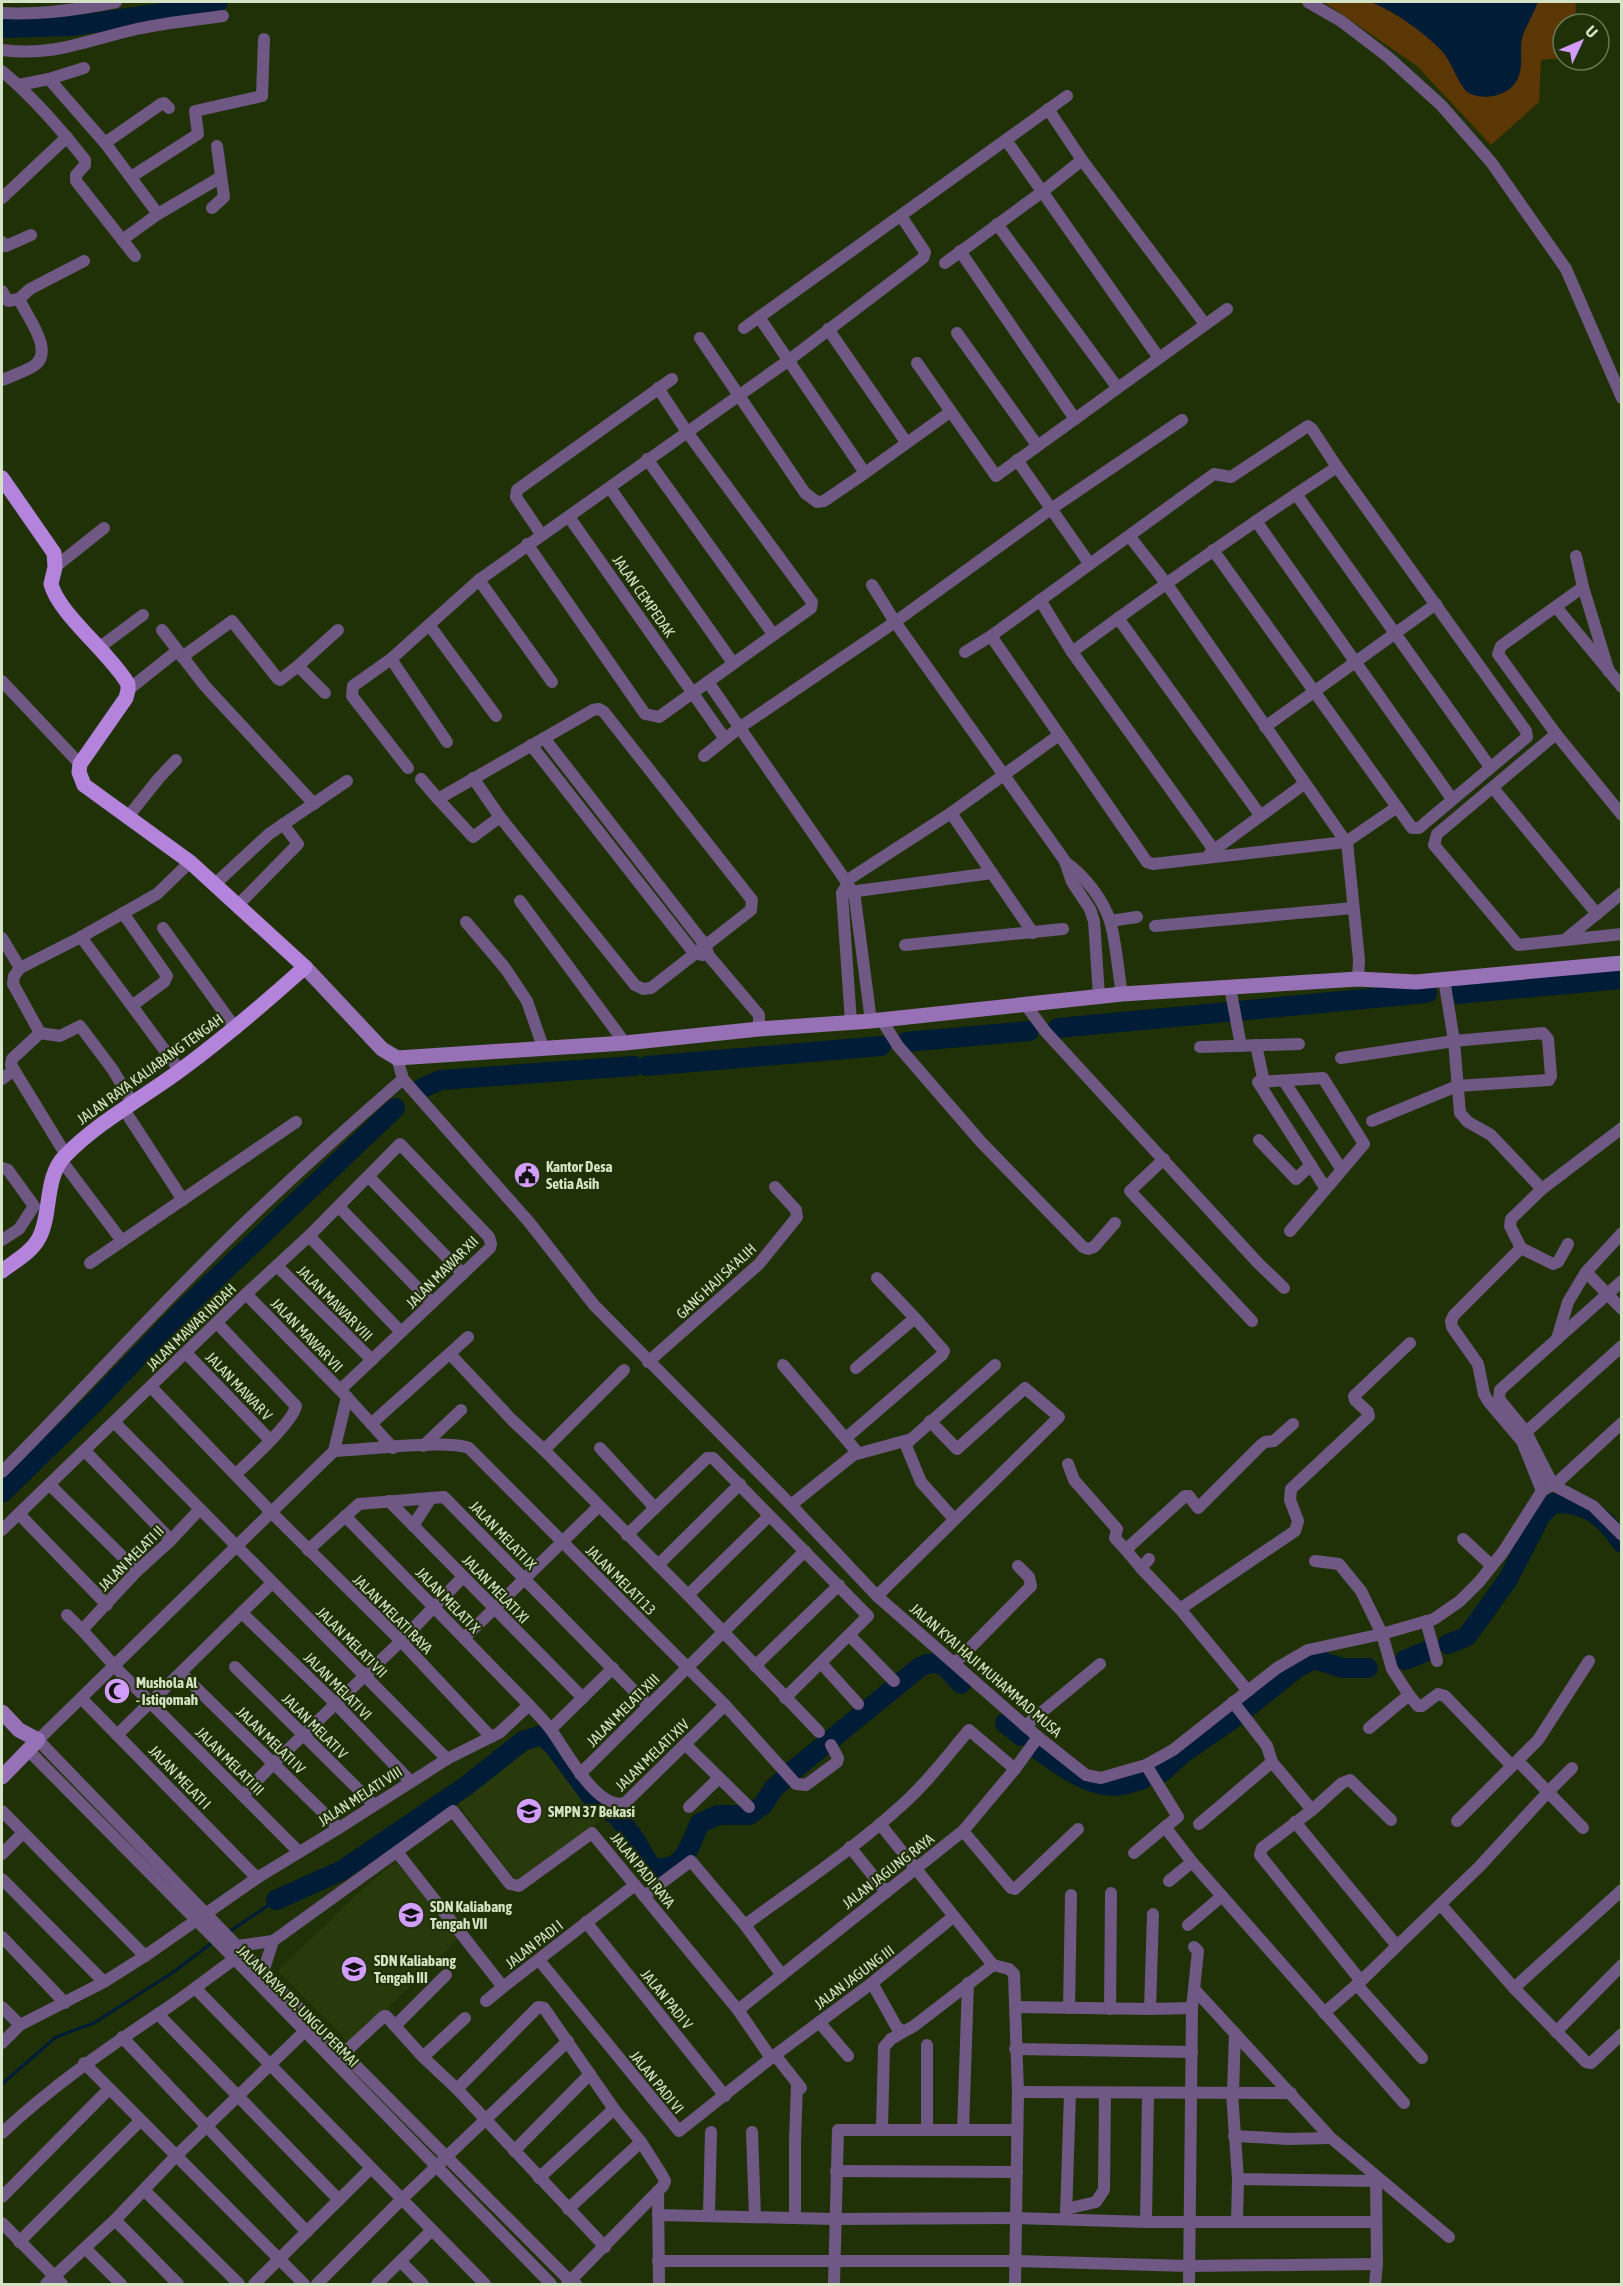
<svg xmlns="http://www.w3.org/2000/svg" width="1623" height="2286" font-family="'Asap Condensed',sans-serif">
<style>
.built{fill:#283a0b}
.green{fill:#5a3705}
.water{fill:#001c37}
.lines{fill:none;stroke-linecap:round;stroke-linejoin:round}
.stream{stroke:#001c37;stroke-width:3}
.river{stroke:#001c37;stroke-width:20}
.street{stroke:#6f5883;stroke-width:12}
.secondary{stroke:#9671b5;stroke-width:15}
.primary{stroke:#b483db;stroke-width:15}
.labels{text-anchor:middle;dominant-baseline:central;stroke-width:4.5;stroke-linejoin:round;paint-order:stroke}
.street-label{font-size:15px;fill:#d4e3c6;stroke:#203107}
.poi-label{font-size:15px;font-weight:bold;fill:#d4e3c6;stroke:#203107;text-anchor:start}
</style>
<rect width="100%" height="100%" fill="#203107"/>
<g class="built">
<path d="M543,1746l59,73 -85,62 -60,-78 66,-52z"/>
<path d="M395,1862l66,74 -111,108 -72,-73 80,-78z"/>
</g>
<path class="green" d="M1324,2h252l-1,22h-12v34l-22,2 -2,42 -48,43 -74,-79z"/>
<path class="water" d="M1371,2h167c-4,11 -11,22 -15,33 -5,15 2,30 -6,45 -8,16 -33,21 -48,13 -9,-4 -17,-31 -27,-42 -20,-20 -45,-38 -71,-49z"/>
<g class="lines">
<g class="stream">
<path d="M229,1932l47,-32"/>
<path d="M2,2084l54,-47 38,-14 81,-52 38,-29"/>
</g>
<g class="river">
<path d="M2,28l70,-2 84,-12 62,-12"/>
<path d="M1457,994l165,-15"/>
<path d="M1058,1028l369,-35"/>
<path d="M906,1042l123,-11"/>
<path d="M647,1066l234,-20"/>
<path d="M422,1088l19,-8 193,-14"/>
<path d="M2,1493l90,-88 91,-95 212,-202"/>
<path d="M1448,1644l18,-7 13,-17 29,-41 33,-64 12,-12c33,-1 51,13 69,40"/>
<path d="M1405,1660l22,-9"/>
<path d="M1248,1707l49,-39 16,-9 30,9h25"/>
<path d="M1005,1723l16,13"/>
<path d="M1037,1749c22,15 49,37 77,37 9,0 20,-4 29,-7"/>
<path d="M1161,1773l21,-19 52,-36"/>
<path d="M276,1900l65,-29 125,-85 57,-45 19,-6 11,10 41,55 23,16 17,22 17,29c34,7 37,-20 49,-44l18,-8h31l14,-10 10,-16 23,-21 124,-101c22,-11 27,2 41,17"/>
</g>
<g class="street">
<path d="M1308,2l33,19 47,36 53,48 50,57 75,107 56,129"/>
<path d="M2,13c39,2 75,-3 114,-11"/>
<path d="M2,50c52,7 85,-10 135,-21 28,-6 57,-9 86,-13"/>
<path d="M2,71c31,26 58,57 83,89v5l-9,10v6l59,75"/>
<path d="M49,79l56,64"/>
<path d="M19,85l30,-6 35,-11"/>
<path d="M1048,109l34,51 123,164"/>
<path d="M1006,140l153,218"/>
<path d="M131,177l67,-43 -3,-23 67,-15 2,-57"/>
<path d="M2,198l65,-61"/>
<path d="M212,208l12,-11 -7,-51"/>
<path d="M158,214l-53,-71 56,-39 3,-1 5,5"/>
<path d="M997,224l120,163"/>
<path d="M122,240l36,-26 63,-37"/>
<path d="M2,242l4,4 25,-11"/>
<path d="M960,251l115,168"/>
<path d="M945,263l97,-71 40,-32"/>
<path d="M2,291l6,10 11,-2"/>
<path d="M759,317l106,156 85,-61"/>
<path d="M744,328l323,-232"/>
<path d="M828,329l78,113"/>
<path d="M957,333l80,112"/>
<path d="M700,338l105,155 12,9 7,-1 41,-28"/>
<path d="M917,363l79,113 231,-167"/>
<path d="M2,380c10,-4 21,-8 30,-13 25,-14 -5,-50 -13,-68l11,-10 54,-28"/>
<path d="M647,459l126,175"/>
<path d="M1017,460l72,103"/>
<path d="M1337,467l-25,-38 -4,-3 -3,2 -74,49 -17,-3 -223,162 156,226 6,2 193,-22 51,-35"/>
<path d="M610,488l123,175"/>
<path d="M1296,494l194,273"/>
<path d="M569,517l156,222"/>
<path d="M1256,521l196,278"/>
<path d="M541,534l-25,-37 1,-7 155,-111"/>
<path d="M1130,537l36,46 180,259"/>
<path d="M527,544l118,170 14,3 152,-109 1,-6 -125,-170 -29,-44"/>
<path d="M1576,556l7,31 26,85"/>
<path d="M55,567l49,-39"/>
<path d="M479,580l73,102"/>
<path d="M872,585l23,37 170,239 7,21 18,27 4,12 5,75"/>
<path d="M1583,587l-82,59 -3,8 58,80 66,81"/>
<path d="M1040,600l32,52 142,198"/>
<path d="M1556,607l66,80"/>
<path d="M1118,618l142,197"/>
<path d="M430,626l66,90"/>
<path d="M162,630l43,56 109,118"/>
<path d="M100,647l43,-32"/>
<path d="M965,652l26,-16"/>
<path d="M1072,652c87,-64 175,-126 265,-185l189,264 1,6 -108,91h-7l-199,-278"/>
<path d="M182,657l50,-36 46,58 2,1 18,-14 27,27"/>
<path d="M391,659l56,83"/>
<path d="M298,666l40,-36"/>
<path d="M2,681l78,83"/>
<path d="M708,682l138,199 1,4 -5,8 9,129"/>
<path d="M128,690l49,-39"/>
<path d="M1265,727l171,-123"/>
<path d="M1556,734l-119,100 -3,11 84,100 104,-11"/>
<path d="M544,738l161,207 4,11 50,59v14"/>
<path d="M531,745l163,208 8,2"/>
<path d="M704,756l35,-28 156,-106 156,-113 131,-89"/>
<path d="M408,768l-56,-72 1,-10 38,-27 88,-79 310,-220 134,-102 2,-6 -24,-36"/>
<path d="M473,778l27,39 135,168 8,4 8,-1 100,-78 1,-10 -148,-188 -5,-3 -6,1 -155,89 35,38 27,-20"/>
<path d="M421,779l17,20"/>
<path d="M1493,788l104,126"/>
<path d="M951,813l82,120"/>
<path d="M127,818l32,-40 17,-18"/>
<path d="M1347,842l12,118 -1,19"/>
<path d="M1210,853l94,-69"/>
<path d="M1065,862c19,13 38,37 45,59 6,20 8,51 12,73"/>
<path d="M846,881l105,-68 108,-78"/>
<path d="M215,884l54,-50 78,-53"/>
<path d="M850,888l4,3 17,130"/>
<path d="M842,893l150,-20"/>
<path d="M520,901l105,142"/>
<path d="M238,905l60,-61 -15,-20"/>
<path d="M123,913l44,63 -3,6 -31,23"/>
<path d="M1110,921l27,-4"/>
<path d="M466,922l39,46 22,33 16,46"/>
<path d="M1155,926l198,-18"/>
<path d="M163,928l73,101"/>
<path d="M81,937l99,134"/>
<path d="M2,938l18,30"/>
<path d="M1566,939l56,-46"/>
<path d="M905,945l158,-16"/>
<path d="M1444,979l10,62 6,72 8,9 23,13 51,54"/>
<path d="M1230,987l11,59"/>
<path d="M1025,1004l20,27 213,232 26,25"/>
<path d="M881,1019l17,27 83,96 102,105 5,2 6,-2 21,-24"/>
<path d="M40,1033l-28,26 -1,6 55,90"/>
<path d="M1256,1045l8,37"/>
<path d="M1200,1047l99,-3"/>
<path d="M397,1058l6,21 6,7 120,136 65,83 197,200 86,91 161,141 48,38 15,3 17,-5 28,-8 27,-15 104,-82 31,-18 74,-16 52,-15 26,-18 19,-19 24,-30 39,-61 18,-11 62,-57"/>
<path d="M1341,1058l113,-17 89,-8 5,6 3,37 -2,4 -92,6 -85,35"/>
<path d="M2,1079l12,-9"/>
<path d="M1284,1081l58,89"/>
<path d="M132,1102l-19,-32 -33,-44 -20,10 -20,-3 -27,-49 1,-8 6,-8 61,-31 76,-43 33,-32"/>
<path d="M123,1108l60,92"/>
<path d="M1259,1140l37,39 15,-14"/>
<path d="M1164,1159l-34,32 122,130"/>
<path d="M61,1160l61,81"/>
<path d="M2,1168l6,2 26,36 -15,23 -17,11"/>
<path d="M369,1177l94,97"/>
<path d="M339,1207l93,96"/>
<path d="M1290,1231l74,-87 -41,-66 -65,4 68,107"/>
<path d="M1622,1233l-36,39 36,37"/>
<path d="M309,1236l92,96"/>
<path d="M1521,1248l32,16 5,-2 10,-18"/>
<path d="M90,1263l206,-141"/>
<path d="M277,1266l95,94"/>
<path d="M877,1278l38,40"/>
<path d="M1622,1281l-122,109 -1,9 27,33 27,53 40,21 29,29"/>
<path d="M246,1294l101,103 -13,54"/>
<path d="M217,1323l79,83c-3,16 -46,55 -60,68"/>
<path d="M1557,1339l11,-37 18,-30"/>
<path d="M186,1353l84,87"/>
<path d="M450,1354l62,66 32,30"/>
<path d="M648,1362l111,-98 38,-47 -1,-7 -21,-23"/>
<path d="M783,1365l74,87 -66,53"/>
<path d="M624,1370l-80,80 144,145 131,137"/>
<path d="M151,1387l121,126 129,128 90,96"/>
<path d="M347,1397l46,51"/>
<path d="M115,1423l85,86"/>
<path d="M371,1424l97,-87"/>
<path d="M1526,1432l96,-86"/>
<path d="M846,1438l96,-83 2,-4 -29,-33 -59,50"/>
<path d="M423,1446l38,-36"/>
<path d="M600,1448l55,60"/>
<path d="M85,1451l86,89"/>
<path d="M334,1451l-296,289 199,206 333,335 6,3"/>
<path d="M334,1451c28,-1 113,-12 135,-3l256,257 71,79 10,1 31,-23 1,-4 -7,-13"/>
<path d="M857,1454l51,-14"/>
<path d="M1068,1464l6,16 43,49 -2,9 11,12"/>
<path d="M2,1472c67,-67 130,-137 197,-204 65,-66 134,-128 204,-189"/>
<path d="M50,1485l87,86"/>
<path d="M1542,1491l-20,-50 -34,-40 -4,-7 -6,-30 -26,-37 -1,-6 3,-6 67,-67 -11,-22 1,-7 31,-30 80,-61"/>
<path d="M389,1501l194,197"/>
<path d="M19,1514l88,91"/>
<path d="M345,1516l184,189c8,9 16,16 22,25 15,20 45,80 74,73l100,-98"/>
<path d="M954,1519l-33,-37 -14,-34v-5l88,-78"/>
<path d="M413,1526l18,-28"/>
<path d="M2,1530l244,-236 63,-58 91,-92 89,93 2,7 -1,4 -150,142"/>
<path d="M627,1535l80,-77h6l155,158 -83,82"/>
<path d="M1463,1539l29,27"/>
<path d="M308,1550l51,-46 85,-7 204,208"/>
<path d="M1149,1559l-8,9 39,41 68,82"/>
<path d="M1315,1561l24,3 22,27 21,43 10,35 17,26 9,11h4l16,-12 7,2 67,70 26,-26 51,-79"/>
<path d="M658,1565l82,-81"/>
<path d="M1141,1568l-15,-18 6,-6 53,-48h4l9,12 63,-63 4,-3 9,-1 19,-17"/>
<path d="M688,1595l81,-79"/>
<path d="M877,1596l182,-179 -34,-29 -68,61 -27,-28"/>
<path d="M1180,1609l115,-78 3,-10 -8,-21 1,-11 78,-73 -1,-4 -13,-12 -1,-4 56,-53"/>
<path d="M242,1613l94,91 75,78"/>
<path d="M67,1615l15,15"/>
<path d="M1426,1621l11,40"/>
<path d="M849,1635l45,46"/>
<path d="M464,1638l135,-132"/>
<path d="M821,1663l37,41"/>
<path d="M955,1663l76,-77 -2,-9 -11,-11"/>
<path d="M755,1666l84,-81"/>
<path d="M235,1667l139,138"/>
<path d="M181,1673l158,155"/>
<path d="M82,1699l175,179"/>
<path d="M1233,1702l34,44 5,16 40,48 -50,38 -2,7 101,126 -37,32"/>
<path d="M1025,1726l75,-62"/>
<path d="M1369,1728l40,-33"/>
<path d="M551,1729l62,-61"/>
<path d="M117,1735l155,-152"/>
<path d="M685,1744l64,63"/>
<path d="M28,1750l198,200 325,334"/>
<path d="M1518,1761l30,31 24,-24"/>
<path d="M1146,1765l32,52 -13,10"/>
<path d="M580,1774l225,-223"/>
<path d="M243,1795l31,-32 127,-122 62,-64"/>
<path d="M689,1807l30,-29"/>
<path d="M1312,1810l30,-27 8,-3 41,40"/>
<path d="M2,1811l143,145"/>
<path d="M1457,1821l55,-55"/>
<path d="M1295,1822l102,124 83,-80 68,-74 35,36"/>
<path d="M880,1824l113,141"/>
<path d="M1199,1824l73,-62"/>
<path d="M963,1831l48,57 4,1 63,-60"/>
<path d="M850,1847l36,45"/>
<path d="M299,1852l-180,-181 -37,-41 55,-59 34,-31 29,-31 247,250"/>
<path d="M397,1852l106,135 132,-102"/>
<path d="M1134,1853l31,-26 27,35 212,241"/>
<path d="M2,1854l21,-21"/>
<path d="M2,1879l102,103"/>
<path d="M1169,1881l23,-19"/>
<path d="M644,1896l47,-35 54,64c53,-39 109,-76 157,-120 25,-22 45,-49 67,-75l46,39"/>
<path d="M1441,1905l73,83 72,74 5,1 31,-29"/>
<path d="M586,1922l139,174"/>
<path d="M745,1925l36,49"/>
<path d="M1188,1925l34,-29"/>
<path d="M2,1937l63,66"/>
<path d="M226,1950l11,-4 36,-5 180,-130 57,73 9,2 73,-53 146,177 33,48"/>
<path d="M539,1960l140,171 92,-73 101,-75 81,-66"/>
<path d="M993,1965l16,4 5,5 4,118 -3,192"/>
<path d="M263,1972l10,-31"/>
<path d="M1361,1981l36,-35"/>
<path d="M872,1983l24,43 7,6 11,-6 79,-61"/>
<path d="M1357,1985l65,73"/>
<path d="M195,1988l290,296"/>
<path d="M1514,1988l108,-98"/>
<path d="M1195,1990l136,148 118,99"/>
<path d="M486,2001l17,-14"/>
<path d="M2,2007l18,18"/>
<path d="M1016,2007l134,2 42,-1"/>
<path d="M1069,2008l2,-113"/>
<path d="M1110,2009l1,-116"/>
<path d="M1150,2009l3,-95"/>
<path d="M738,2010l225,-179 52,-62 23,-32"/>
<path d="M158,2014l181,186"/>
<path d="M819,2022l29,34"/>
<path d="M395,2026l51,-51"/>
<path d="M1556,2032l66,-67"/>
<path d="M122,2037l185,195"/>
<path d="M2,2043l18,-18 84,-43 41,-26 112,-78 82,-50 108,-69 52,-26 30,-28"/>
<path d="M1015,2049l177,3"/>
<path d="M344,2053l40,-37h2l37,41 34,32 148,158"/>
<path d="M775,2055l26,33"/>
<path d="M423,2057l42,-39"/>
<path d="M84,2063l220,221"/>
<path d="M457,2089l81,-82 6,1 70,101 27,33 21,33 3,6 -2,5 -96,98"/>
<path d="M1018,2092l273,1"/>
<path d="M1232,2093l6,86 138,2"/>
<path d="M1233,2093l2,-60"/>
<path d="M927,2128v-83"/>
<path d="M882,2129l2,-82 7,-8 12,-7"/>
<path d="M963,2130l5,-147"/>
<path d="M752,2132l3,85"/>
<path d="M2,2133c48,-45 101,-82 156,-119 28,-18 55,-40 82,-59"/>
<path d="M1234,2136l54,3 43,-1"/>
<path d="M514,2151l76,-77"/>
<path d="M836,2171l181,1"/>
<path d="M539,2178l75,-69"/>
<path d="M144,2190l95,94"/>
<path d="M658,2191l1,93"/>
<path d="M2,2197l107,-108"/>
<path d="M568,2209l73,-67"/>
<path d="M1066,2209l30,-7 8,-12 1,-97"/>
<path d="M709,2214l2,-82"/>
<path d="M658,2215l176,4 182,-1 130,4h230"/>
<path d="M1066,2215l4,-121"/>
<path d="M795,2218v-77l2,-57"/>
<path d="M115,2220l63,64"/>
<path d="M1237,2221l1,-42"/>
<path d="M1146,2222l2,-128"/>
<path d="M2,2223l60,61"/>
<path d="M19,2242l121,-121"/>
<path d="M85,2248l36,36"/>
<path d="M658,2261h358l173,5 188,-2"/>
<path d="M401,2262l22,22"/>
<path d="M46,2284l69,-64 60,-63 130,-126"/>
<path d="M254,2284l117,-116"/>
<path d="M317,2284l85,-85 166,-158"/>
<path d="M377,2284l55,-54"/>
<path d="M834,2284l4,-154h179"/>
<path d="M1189,2284l3,-276 6,-57 -4,-4"/>
<path d="M1375,2284l2,-20 -1,-83h5"/>
</g>
<g class="secondary">
<path d="M305,967l77,82 15,9 228,-15 134,-14 112,-8 251,-27 236,-15 58,3 206,-19"/>
<path d="M2,1712l17,18 19,10 -36,37"/>
</g>
<path class="primary" d="M2,478l52,75 1,14 -4,17c7,29 59,69 77,100v6l-2,8 -46,66 -1,8 5,13 106,77 115,105c-40,36 -80,70 -123,102 -39,29 -83,52 -117,87 -21,21 -13,58 -26,82 -8,15 -24,23 -37,33"/>
</g>
<defs>
<symbol id="civic-disc" viewBox="-11 -11 22 22"><circle r="9.5" fill="#d29dfd" stroke="#203107"/><path d="M-.6-6.5H3V-4.5H.6V-3L4-1V1h2V6H-6V1h2V-1L-.6-3ZM-1.2 2.5V6h2.4V2.5Z" fill="#111"/></symbol>
<symbol id="mosque-disc" viewBox="-11 -11 22 22"><circle r="9.5" fill="#d29dfd" stroke="#203107"/><path d="M3.5-4.9A6 6 0 1 0 3.5 4.9A5 5 0 1 1 3.5-4.9Z" fill="#111"/></symbol>
<symbol id="school-disc" viewBox="-11 -11 22 22"><circle r="9.5" fill="#d29dfd" stroke="#203107"/><path d="M0-5L7-2L0 1L-7-2ZM-4 1L0 2.5L4 1V4Q0 6-4 4Z" fill="#111"/></symbol>
</defs>
<g fill-rule="evenodd">
<use href="#civic-disc" x="512" y="1160" width="30" height="30"/>
<use href="#mosque-disc" x="102" y="1676" width="30" height="30"/>
<use href="#school-disc" x="514" y="1796" width="30" height="30"/>
<use href="#school-disc" x="396" y="1900" width="30" height="30"/>
<use href="#school-disc" x="339" y="1954" width="30" height="30"/>
</g>
<g class="labels">
<g class="street-label">
<text transform="translate(644 596) rotate(55)">JALAN CEMPEDAK</text>
<text transform="translate(150 1069) rotate(-36)">JALAN RAYA KALIABANG TENGAH</text>
<text transform="translate(442 1272) rotate(-45)">JALAN MAWAR XII</text>
<text transform="translate(716 1281) rotate(-43)">GANG HAJI SA'ALIH</text>
<text transform="translate(335 1303) rotate(45)">JALAN MAWAR VIII</text>
<text transform="translate(191 1327) rotate(-44)">JALAN MAWAR INDAH</text>
<text transform="translate(307 1335) rotate(46)">JALAN MAWAR VII</text>
<text transform="translate(239 1386) rotate(46)">JALAN MAWAR V</text>
<text transform="translate(503 1535) rotate(46)">JALAN MELATI IX</text>
<text transform="translate(131 1558) rotate(-45)">JALAN MELATI II</text>
<text transform="translate(621 1580) rotate(45)">JALAN MELATI 13</text>
<text transform="translate(496 1589) rotate(46)">JALAN MELATI XI</text>
<text transform="translate(448 1600) rotate(46)">JALAN MELATI X</text>
<text transform="translate(393 1614) rotate(45)">JALAN MELATI RAYA</text>
<text transform="translate(352 1642) rotate(45)">JALAN MELATI VII</text>
<text transform="translate(986 1670) rotate(41)">JALAN KYAI HAJI MUHAMMAD MUSA</text>
<text transform="translate(338 1686) rotate(45)">JALAN MELATI VI</text>
<text transform="translate(623 1710) rotate(-45)">JALAN MELATI XIII</text>
<text transform="translate(315 1726) rotate(45)">JALAN MELATI V</text>
<text transform="translate(271 1740) rotate(44)">JALAN MELATI IV</text>
<text transform="translate(652 1755) rotate(-44)">JALAN MELATI XIV</text>
<text transform="translate(230 1761) rotate(45)">JALAN MELATI III</text>
<text transform="translate(180 1777) rotate(46)">JALAN MELATI I</text>
<text transform="translate(360 1796) rotate(-33)">JALAN MELATI VIII</text>
<text transform="translate(643 1870) rotate(51)">JALAN PADI RAYA</text>
<text transform="translate(888 1871) rotate(-38)">JALAN JAGUNG RAYA</text>
<text transform="translate(534 1944) rotate(-38)">JALAN PADI I</text>
<text transform="translate(854 1977) rotate(-37)">JALAN JAGUNG III</text>
<text transform="translate(667 1999) rotate(51)">JALAN PADI V</text>
<text transform="translate(298 2006) rotate(45)">JALAN RAYA PD. UNGU PERMAI</text>
<text transform="translate(657 2082) rotate(51)">JALAN PADI VI</text>
</g>
<g class="poi-label">
<text x="546" y="1166">Kantor Desa<tspan x="546" dy="17">Setia Asih</tspan></text>
<text x="136" y="1682">Mushola Al<tspan x="136" dy="17">- Istiqomah</tspan></text>
<text x="548" y="1811">SMPN 37 Bekasi</text>
<text x="430" y="1906">SDN Kaliabang<tspan x="430" dy="17">Tengah VII</tspan></text>
<text x="374" y="1960">SDN Kaliabang<tspan x="374" dy="17">Tengah III</tspan></text>
</g>
</g>
<rect width="1623" height="2286" fill="none" stroke="#d4e3c6" stroke-width="6"/>
<g transform="translate(1581 42) rotate(46)"><circle r="28" fill="#203107" stroke="#687853" stroke-width="1.5"/>
<path d="M0-4.5L10 22L0 15L-10 22Z" fill="#d29dfd"/>
<text y="-9" font-size="16" font-weight="bold" text-anchor="middle" fill="#d4e3c6">U</text>
</g>
</svg>
